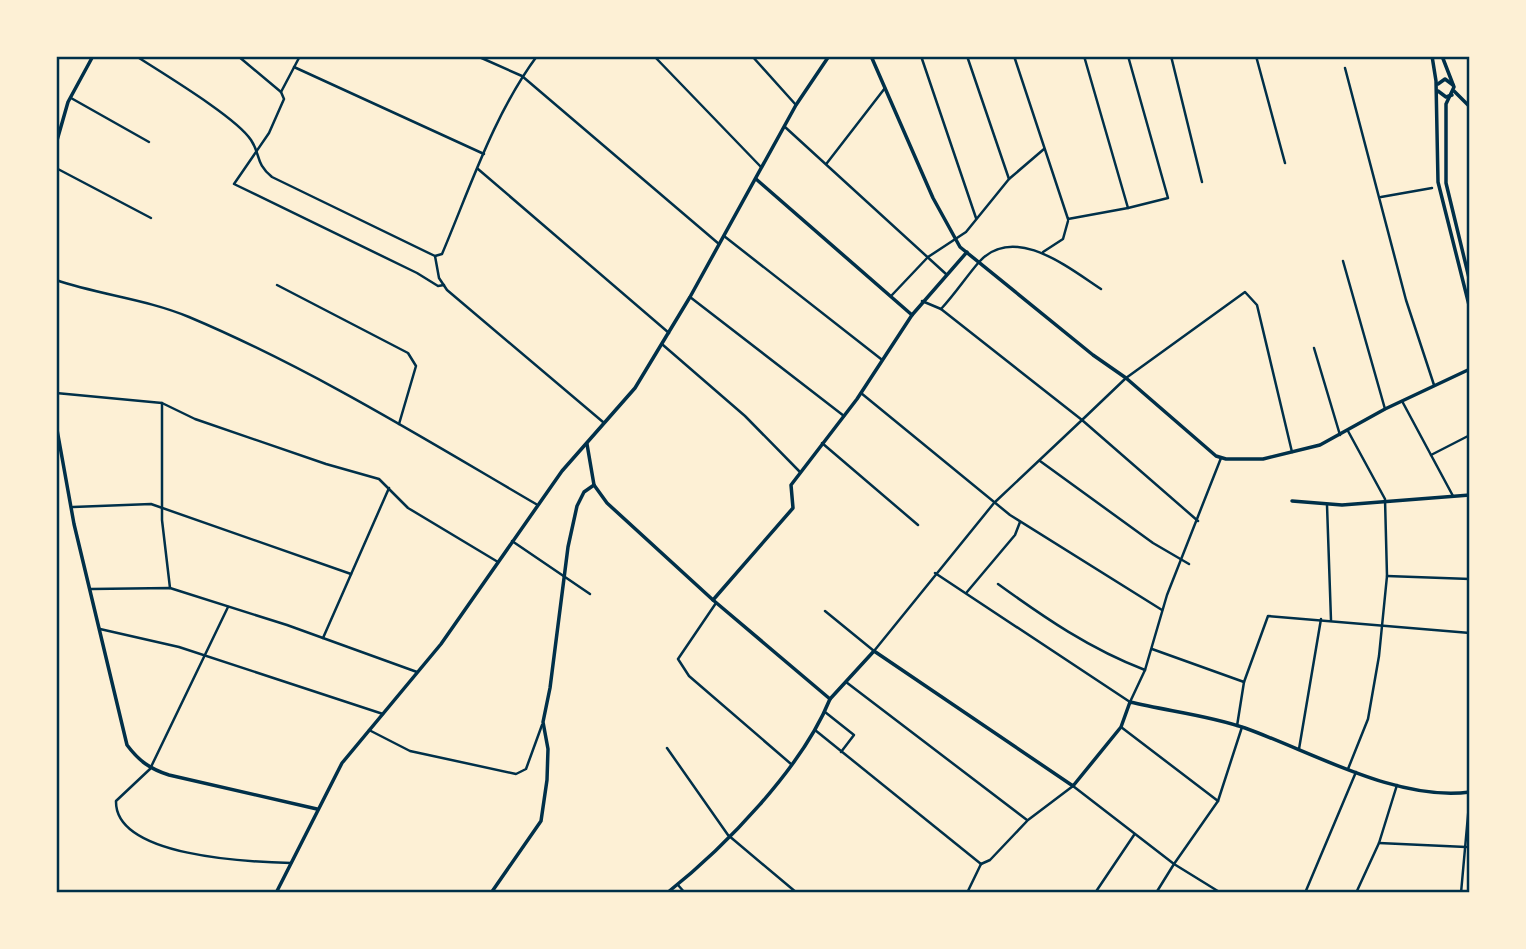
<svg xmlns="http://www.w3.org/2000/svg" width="1526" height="949" font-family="Mulish,sans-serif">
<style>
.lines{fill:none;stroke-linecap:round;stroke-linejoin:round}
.minor{stroke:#003049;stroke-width:2.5}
.tertiary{stroke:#003049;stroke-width:3.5}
.secondary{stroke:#003049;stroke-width:3.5}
.neatline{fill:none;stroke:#003049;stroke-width:2.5}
</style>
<rect width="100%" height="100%" fill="#fdf0d5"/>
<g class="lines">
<g class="minor">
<path d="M136,56c26,17 100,61 115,84 10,15 4,23 21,37l163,79 4,22 8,12 156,132"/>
<path d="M238,56l43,36 3,7 -15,34 -35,51 183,89 21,13 6,-1"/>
<path d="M477,56l45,20 197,168"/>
<path d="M654,56l107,111"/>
<path d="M752,56l44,49"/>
<path d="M921,56l55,162"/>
<path d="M967,56l42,123"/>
<path d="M1014,56l54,163 60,-11 -44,-152"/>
<path d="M1128,56l40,142 -40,10"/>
<path d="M1171,56l31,126"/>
<path d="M1256,56l29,107"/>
<path d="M294,67l190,87"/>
<path d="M1345,68l61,232 28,85"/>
<path d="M281,92l19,-36"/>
<path d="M71,98l78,44"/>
<path d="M785,127l161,147"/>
<path d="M827,163l58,-75"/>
<path d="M56,168l95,50"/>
<path d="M478,169l191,164"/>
<path d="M1381,197l51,-9"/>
<path d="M724,236l157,123"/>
<path d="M1043,252l20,-13 5,-18"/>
<path d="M435,256l7,-2c28,-66 52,-140 95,-198"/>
<path d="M1343,261l42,148"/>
<path d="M56,280c44,15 90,19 133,37 121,51 234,121 347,187"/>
<path d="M277,285l131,68 8,13 -17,58"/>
<path d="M892,295l36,-38 38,-25 43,-53 35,-30"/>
<path d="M690,297l154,119"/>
<path d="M922,301l19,8 141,111 44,-42 119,-86 12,13 35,147"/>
<path d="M941,309c14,-15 25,-32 38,-47 35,-39 90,6 122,27"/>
<path d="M663,345l82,71 55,56"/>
<path d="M1314,348l26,87"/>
<path d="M56,393l106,10 33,16 131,45 53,15 29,29 90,54"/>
<path d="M861,393l149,122 152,95"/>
<path d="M1402,401l51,95"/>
<path d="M162,403v117l8,68"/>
<path d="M822,443l96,82"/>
<path d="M1431,455l39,-20"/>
<path d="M1040,461l113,82 36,21"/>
<path d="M1327,505l4,115"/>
<path d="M73,507l78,-3 200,70"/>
<path d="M512,541l78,53"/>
<path d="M935,573l195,129 15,-32 22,-75 54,-137"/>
<path d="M1387,576l83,3"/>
<path d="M998,584c47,34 92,65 147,86"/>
<path d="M91,589l79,-1 117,37 130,47"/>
<path d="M967,592l48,-57 5,-13"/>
<path d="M716,603l-38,56 11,17 102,88"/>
<path d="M228,607l-78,162 -34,32c-1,56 134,61 175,62"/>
<path d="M825,611l49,40 120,-148 88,-83 116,101"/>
<path d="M100,629l79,18 204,67"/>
<path d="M323,638l66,-150"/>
<path d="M1152,649l92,33"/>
<path d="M846,682l181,138"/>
<path d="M825,712l29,23 -13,17"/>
<path d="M1237,726l7,-44 24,-66 202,17"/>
<path d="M1121,727l97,74"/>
<path d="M369,730l41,21 106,23 10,-5 16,-44"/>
<path d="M815,730l166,134"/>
<path d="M667,748l61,87 69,58"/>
<path d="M1299,749l22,-130"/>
<path d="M1348,769l20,-50 11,-63 8,-80 -2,-77 -37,-68"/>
<path d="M1379,843l87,4"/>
<path d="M981,864l9,-4 38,-40 45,-34 101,78 44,-63 24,-74"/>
<path d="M678,885l7,8"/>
<path d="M967,893l14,-29"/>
<path d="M1095,893l39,-58"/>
<path d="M1156,893l18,-29 47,29"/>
<path d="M1305,893l51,-121"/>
<path d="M1356,893l23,-50 18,-58"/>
<path d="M1461,893l9,-100"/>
</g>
<g class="tertiary">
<path d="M871,56l62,142 27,49 133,108 33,23 90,78 10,3h37l57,-14 65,-36 85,-40"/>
<path d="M56,144l12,-42 25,-46"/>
<path d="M756,179l156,136 55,-63"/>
<path d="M56,424l18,100 53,221c12,16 23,24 42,30l148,34"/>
<path d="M587,444l7,41 13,18 106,97 117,99 44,-48 199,135 48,-59 9,-25c37,9 78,13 115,26 67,24 153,74 225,64"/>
<path d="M1292,501l50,4 128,-10"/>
<path d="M713,600l80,-92 -2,-23 66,-86 55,-84"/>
<path d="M491,893l50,-72 6,-41 1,-31 -5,-27 7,-34 18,-141 9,-41 7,-14 10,-7"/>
<path d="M667,893c58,-46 135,-125 163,-194"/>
</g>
<g class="secondary">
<path d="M1432,56l4,25 2,101 32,127"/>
<path d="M1442,56l12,31 -8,17v79l24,99"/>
<path d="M1438,84l7,-5 8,6"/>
<path d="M1438,91l8,6 6,-2"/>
<path d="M1454,91l16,16"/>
<path d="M276,893l66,-130 99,-119 121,-173 73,-83 55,-91 106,-192 33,-49"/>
</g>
</g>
<rect width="1526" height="949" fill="none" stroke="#fdf0d5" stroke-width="116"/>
<rect x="58" y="58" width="1410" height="833" class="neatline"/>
</svg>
